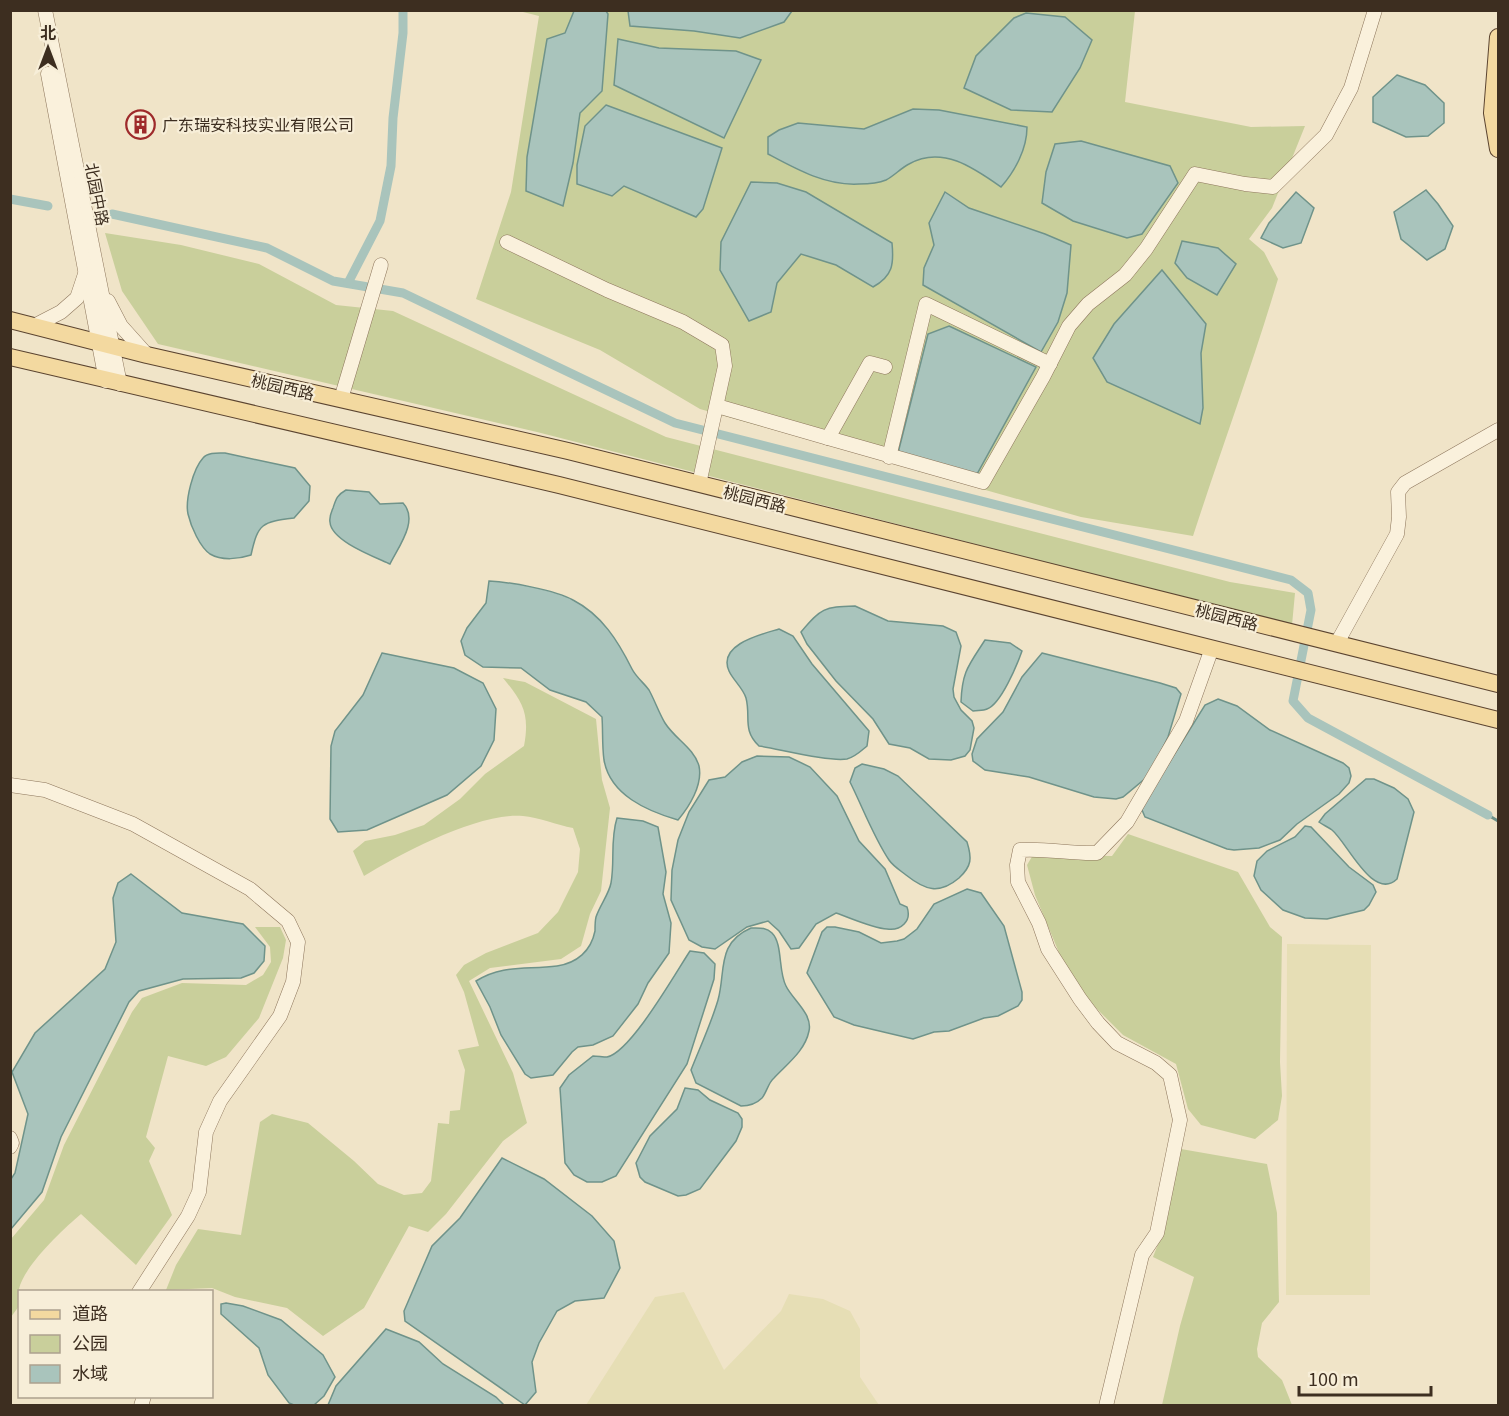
<svg xmlns="http://www.w3.org/2000/svg" width="1509" height="1416" font-family="Georgia,'Noto Sans SC',serif">
<style>
.farmland{fill:#e6deb5}
.green{fill:#c9cf9b}
.water{fill:#a9c4bc;stroke:#6f938a;stroke-width:1.5}
.lines{fill:none;stroke-linecap:round;stroke-linejoin:round}
.stream{stroke:#6f938a;stroke-width:3}
.canal{stroke:#a9c4bc;stroke-width:9}
.minor-casing{stroke:#8d765c;stroke-width:15}
.major-casing{stroke:#5b4430;stroke-width:18}
.minor{stroke:#faf1dc;stroke-width:14}
.major{stroke:#f3d9a0;stroke-width:16}
.labels{text-anchor:middle;dominant-baseline:central;stroke-width:4.5;stroke-linejoin:round;paint-order:stroke}
.poi-label{font-size:16px;fill:#3d2e20;stroke:#f7eed8;text-anchor:start}
.street-label{font-size:16px;fill:#3d2e20;stroke:#f7eed8}
</style>
<rect width="100%" height="100%" fill="#f0e4c8"/>
<g class="farmland">
<path d="M1287,944l84,1 -1,350h-84z"/>
<path d="M684,1292l40,78 57,-59 8,-17 34,5 27,12 10,18v48l19,28h-293l69,-108z"/>
</g>
<g class="green">
<path d="M519,11h616l-10,91 126,25 54,-1 -33,82 -23,31 15,13 14,27c-26,87 -57,171 -85,257l-112,-19 -381,-108 -100,-59 -124,-51 35,-107 28,-176z"/>
<path d="M105,233l76,12 78,19 77,41 57,6 273,126 564,145 65,11 -3,32 -755,-193 -379,-88 -36,-53z"/>
<path d="M503,678l22,4 71,37 6,61 8,28 -9,83 -11,23 -9,32 -20,13 -71,9 -21,13 44,92 14,50 -24,18 -57,73 -18,18 -19,-6 -45,82 -41,28 -36,-28 -52,-11 -23,-9 -46,2 10,-25 22,-36 43,6 19,-113 12,-8 36,9 46,38 24,23 26,11 18,-2 9,-12 7,-58 11,1 1,-13 10,-1 5,-40 -7,-20 21,-4 -15,-54 -8,-17 8,-10 22,-12 52,-20 20,-21 20,-40 2,-23 -7,-21c-16,-3 -35,-11 -50,-12 -44,-4 -121,37 -159,60l-11,-25 12,-10 30,-6 29,-10 36,-26 25,-25 39,-28c6,-32 -1,-44 -21,-68z"/>
<path d="M1128,834l110,38 32,55 12,10 -2,125 2,34 -4,24 -23,19 -54,-14 -13,-16 -12,-45 -53,-29 -31,-31 -27,-37 -30,-72 -8,-30 6,-10 79,1z"/>
<path d="M255,927h25l6,13 -3,18 -24,60 -33,39 -20,9 -38,-10 -22,81 9,11 -6,13 23,54 -36,50 -55,-51c-19,16 -57,52 -62,75l2,2 -1,1 -1,14 -8,11v-78l33,-39 20,-55 68,-133 10,-14 40,-15 64,2 17,-10 8,-13 -1,-15z"/>
<path d="M1181,1149l86,15 10,49 2,89 -17,21 -5,26 1,8 24,23 10,25h-130l18,-79 14,-49 -41,-20 11,-28z"/>
</g>
<g class="water">
<path d="M574,11h32l2,3 -6,77 -22,22 -7,50 -10,43 -37,-15 1,-34 20,-118 18,-6z"/>
<path d="M628,11v-1l164,1 -8,11 -44,16 -46,-7 -64,-5z"/>
<path d="M1026,13l39,4 27,23 -12,28 -28,44 -41,-2 -47,-22 12,-32 38,-38z"/>
<path d="M618,39l41,9 77,3 25,9 -37,78 -110,-53z"/>
<path d="M1397,75l28,10 19,18v20l-16,13 -22,1 -33,-15v-25z"/>
<path d="M606,105l116,43 -19,61 -7,8 -72,-31 -12,10 -35,-12v-19l8,-39z"/>
<path d="M913,109l26,1 88,17c0,22 -12,44 -26,60 -27,-19 -59,-42 -92,-23 -8,4 -15,12 -23,16 -7,3 -19,4 -27,4 -33,2 -63,-15 -91,-30v-17l11,-7 19,-7 66,6z"/>
<path d="M1081,141l89,25 8,17 -36,51 -15,4 -54,-17 -31,-18 4,-31 9,-28z"/>
<path d="M751,182l26,1 29,9 86,51c2,21 1,33 -19,44l-37,-22 -35,-11 -24,29 -6,29 -22,9 -29,-51 1,-28z"/>
<path d="M1426,190l12,14 15,22 -8,23 -18,11 -26,-21 -7,-27z"/>
<path d="M945,192l24,16 76,26 26,11 -4,48 -9,29 -17,30 -118,-67 1,-17 10,-23 -5,-22z"/>
<path d="M1296,192l18,16 -13,35 -18,5 -22,-10 8,-15z"/>
<path d="M1182,241l36,7 18,16 -19,31 -30,-17 -12,-15z"/>
<path d="M1162,270l44,54 -5,29 2,55 -3,16 -93,-42 -14,-24 21,-34z"/>
<path d="M949,326l87,41 -59,107 -79,-21 30,-119z"/>
<path d="M225,453l70,15 15,18 -1,15 -15,17c-32,4 -36,5 -43,37 -12,4 -29,6 -41,-1 -10,-7 -19,-27 -22,-40 -3,-14 5,-45 15,-56 5,-6 15,-5 22,-5z"/>
<path d="M346,490l23,2 11,12 23,-1c16,17 -4,43 -13,61 -15,-7 -59,-23 -60,-42 -1,-5 1,-9 3,-14 3,-9 4,-13 13,-18z"/>
<path d="M489,581c21,1 66,9 84,19 29,15 45,41 59,69 4,8 12,14 17,21 6,11 10,23 16,33 10,16 29,25 34,43 4,19 -10,41 -21,54 -31,-9 -68,-25 -74,-60 -2,-14 -1,-29 -2,-43l-16,-15 -36,-12 -29,-22 -38,-1 -18,-12 -4,-14 6,-13 19,-25z"/>
<path d="M855,606l33,15 55,5 13,6 5,14 -8,43 1,8 7,13 11,11 2,7 -4,22 -5,6 -14,4 -22,-1 -19,-11 -21,-4 -16,-25 -37,-38 -29,-37 -6,-12c20,-24 23,-25 54,-26z"/>
<path d="M779,629l14,7 19,28 57,67 -2,15c-6,5 -12,11 -20,13 -18,3 -68,-10 -88,-13 -17,-16 -8,-29 -13,-48 -3,-10 -13,-18 -17,-27 -12,-27 34,-37 50,-42z"/>
<path d="M985,640l25,3 12,8c-5,14 -21,53 -35,58 -4,2 -10,1 -14,2l-12,-9c1,-31 8,-37 24,-62z"/>
<path d="M382,653l72,15 29,15 13,26 -2,31 -13,26 -34,29 -80,35 -29,2 -8,-13 1,-73 4,-15 28,-36z"/>
<path d="M1042,653l118,30 16,5 5,6 -13,43 -13,27 -8,13 -24,20 -7,2 -22,-2 -65,-20 -44,-7 -12,-9 -1,-7 5,-15 26,-27 19,-35z"/>
<path d="M1218,699l19,7 33,24 73,33 6,5 2,8 -2,7 -10,11 -42,30 -17,16 -21,8 -25,2 -7,-1 -82,-32 -3,-7 2,-7 61,-98z"/>
<path d="M757,756l32,1 21,10 27,29 22,45 26,28 15,35 7,3c5,14 -6,24 -20,22 -15,-1 -36,-11 -51,-16l-20,11 -17,24 -8,1 -12,-18 -11,-10 -21,6 -32,22 -13,-2 -13,-7 -18,-40 1,-30 6,-30 11,-28 20,-32 16,-3 17,-15z"/>
<path d="M862,764l22,5 14,7 69,66c5,16 5,24 -8,36 -20,17 -34,12 -53,-3 -5,-4 -13,-9 -17,-15 -15,-22 -27,-54 -39,-78l5,-14z"/>
<path d="M1366,779h8l20,9 14,11 6,13 -17,67c-24,23 -50,-37 -65,-49 -4,-3 -9,-5 -13,-8l6,-8z"/>
<path d="M617,818l26,3 15,6 8,45 -3,22 8,29 -2,30 -21,30 -10,21 -25,32 -20,9 -15,2 -6,5 -19,23 -22,3 -6,-4 -24,-39 -11,-28 -14,-26c27,-17 51,-11 81,-15 20,-3 34,-15 38,-35 0,-5 0,-10 1,-14 4,-12 13,-23 15,-34 4,-22 -1,-43 6,-65z"/>
<path d="M1305,826l6,1 38,40 24,18 3,7 -7,13 -5,5 -37,9 -22,-1 -22,-8 -22,-20 -7,-14 3,-15 10,-10 28,-14z"/>
<path d="M131,874l51,39 61,11 22,22 -1,15 -10,12 -13,5 -58,1 -44,12 -10,11 -68,135 -19,55 -31,37v-50l4,-6 13,-59 -16,-42 23,-39 70,-64 11,-27 -3,-44 5,-15z"/>
<path d="M967,889l14,4 23,33 18,66v8l-4,6 -20,10 -14,2 -35,13 -15,1 -21,7 -59,-14 -20,-8 -27,-44 15,-41 5,-5h8l24,5 22,11 16,-2 7,-2 13,-10 17,-25z"/>
<path d="M751,928c8,0 15,-1 21,5 11,11 6,38 14,53 6,13 27,28 23,45 -4,20 -22,33 -35,47 -6,5 -7,14 -12,20 -6,6 -13,8 -21,8l-45,-23 -5,-13c9,-23 20,-46 27,-70 8,-28 -2,-57 33,-72z"/>
<path d="M690,951l14,2 11,11 -1,15 -27,85 -71,112 -14,6h-15l-13,-7 -9,-12 -5,-75 9,-13 24,-19c4,0 10,1 14,1 24,-5 69,-85 83,-106z"/>
<path d="M685,1088l13,2 12,10 28,13 4,6v8l-6,14 -36,48 -14,6 -8,1 -33,-14 -5,-5 -4,-14 14,-27 27,-27z"/>
<path d="M502,1158l42,21 48,37 22,25 6,27 -16,30 -29,3 -18,10 -18,32 -7,19 4,30 -11,13 -120,-84 -1,-10 28,-65 28,-28z"/>
<path d="M226,1303l17,3 38,14 42,35 12,22 -11,19 -10,9h-20l-5,-2 -21,-28 -9,-27 -38,-34v-10z"/>
<path d="M386,1329l33,13 24,22 53,33 8,8h-176l8,-19z"/>
</g>
<g class="lines">
<path class="stream" d="M1488,815l10,6"/>
<g class="canal">
<path d="M10,199l38,7"/>
<path d="M112,214l155,34 66,33 70,12 272,130 616,157 17,13 3,17 -18,91 15,17 180,97"/>
<path d="M348,283l32,-62 11,-55 2,-48 10,-85v-23"/>
</g>
<defs>
<g id="minor">
<path d="M45,10l75,374"/>
<path d="M48,74l58,307"/>
<path d="M507,242l100,48 76,32 39,23 3,21 -26,118"/>
<path d="M108,301l13,25 26,29"/>
<path d="M34,326l27,-14 16,-14 8,-24"/>
<path d="M341,399l40,-134"/>
<path d="M717,406l111,32 42,-75 15,4"/>
<path d="M828,438l155,44 60,-105 26,-51 19,-22 37,-29 21,-26 49,-75 50,10 28,3 53,-52 25,-47 24,-78"/>
<path d="M889,457l37,-153 124,60"/>
<path d="M1337,643l60,-109 2,-17 -1,-25 7,-9 93,-53"/>
<path d="M10,785l35,5 88,34 117,65 38,32 10,21 -5,40 -13,34 -60,85 -14,31 -7,60 -11,24 -49,76"/>
<path d="M10,1138l2,5 -2,4"/>
<path d="M141,1406l3,-10"/>
<path d="M1106,1406l36,-151 15,-22 23,-113 -10,-45 -14,-12 -39,-20 -19,-20 -18,-24 -32,-50 -9,-26 -21,-41 -1,-17 3,-15c26,-2 51,4 77,3l30,-31 59,-101 26,-73"/>
</g>
<g id="major">
<path d="M1498,37l-6,76 6,36"/>
<path d="M10,320l137,35 421,96 930,233"/>
<path d="M10,357l549,128 939,235"/>
</g>
</defs>
<use href="#minor" class="minor-casing"/>
<use href="#major" class="major-casing"/>
<use href="#minor" class="minor"/>
<use href="#major" class="major"/>
</g>
<defs>
<symbol id="building-ring" viewBox="-11 -11 22 22"><circle r="9.5" fill="#f7eed8" stroke="#9e2a2b" stroke-width="1.5"/><path d="M-4-6H4V6H1V3H-1V6H-4ZM-2.5-4.3h1.7v1.8h-1.7ZM.8-4.3h1.7v1.8H.8ZM-2.5-1h1.7V.8h-1.7ZM.8-1h1.7V.8H.8Z" fill="#9e2a2b"/></symbol>
</defs>
<g fill-rule="evenodd">
<use href="#building-ring" x="124" y="108" width="33" height="33"/>
</g>
<g class="labels">
<g class="poi-label">
<text x="162" y="124">广东瑞安科技实业有限公司</text>
</g>
<g class="street-label">
<text transform="translate(98 194) rotate(79)">北园中路</text>
<text transform="translate(283 386) rotate(13)">桃园西路</text>
<text transform="translate(755 498) rotate(14)">桃园西路</text>
<text transform="translate(1227 616) rotate(14)">桃园西路</text>
</g>
</g>
<rect width="1509" height="1416" fill="none" stroke="#3d2e20" stroke-width="24"/>
<rect x="18" y="1290" width="195" height="108" fill="#f7eed8" stroke="#ada18e" stroke-width="1.5"/>
<rect x="30" y="1310" width="30" height="9" fill="#f3d9a0" stroke="#ada18e" stroke-width="1.5"/>
<text x="72" y="1320" font-size="18" fill="#3d2e20">道路</text>
<rect x="30" y="1335" width="30" height="18" fill="#c9cf9b" stroke="#ada18e" stroke-width="1.5"/>
<text x="72" y="1350" font-size="18" fill="#3d2e20">公园</text>
<rect x="30" y="1365" width="30" height="18" fill="#a9c4bc" stroke="#ada18e" stroke-width="1.5"/>
<text x="72" y="1380" font-size="18" fill="#3d2e20">水域</text>
<g transform="translate(48 48)" stroke="#f7eed8" stroke-width="4.5" paint-order="stroke">
<path d="M0-4.5L10 22L0 15L-10 22Z" fill="#3d2e20"/>
<text y="-9" font-size="16" font-weight="bold" text-anchor="middle" fill="#3d2e20">北</text>
</g>
<path d="M1299 1386v9h132v-9" fill="none" stroke="#3d2e20" stroke-width="3"/>
<text x="1308" y="1386" font-size="18" fill="#3d2e20" stroke="#f7eed8" stroke-width="4.5" paint-order="stroke">100 m</text>
</svg>
